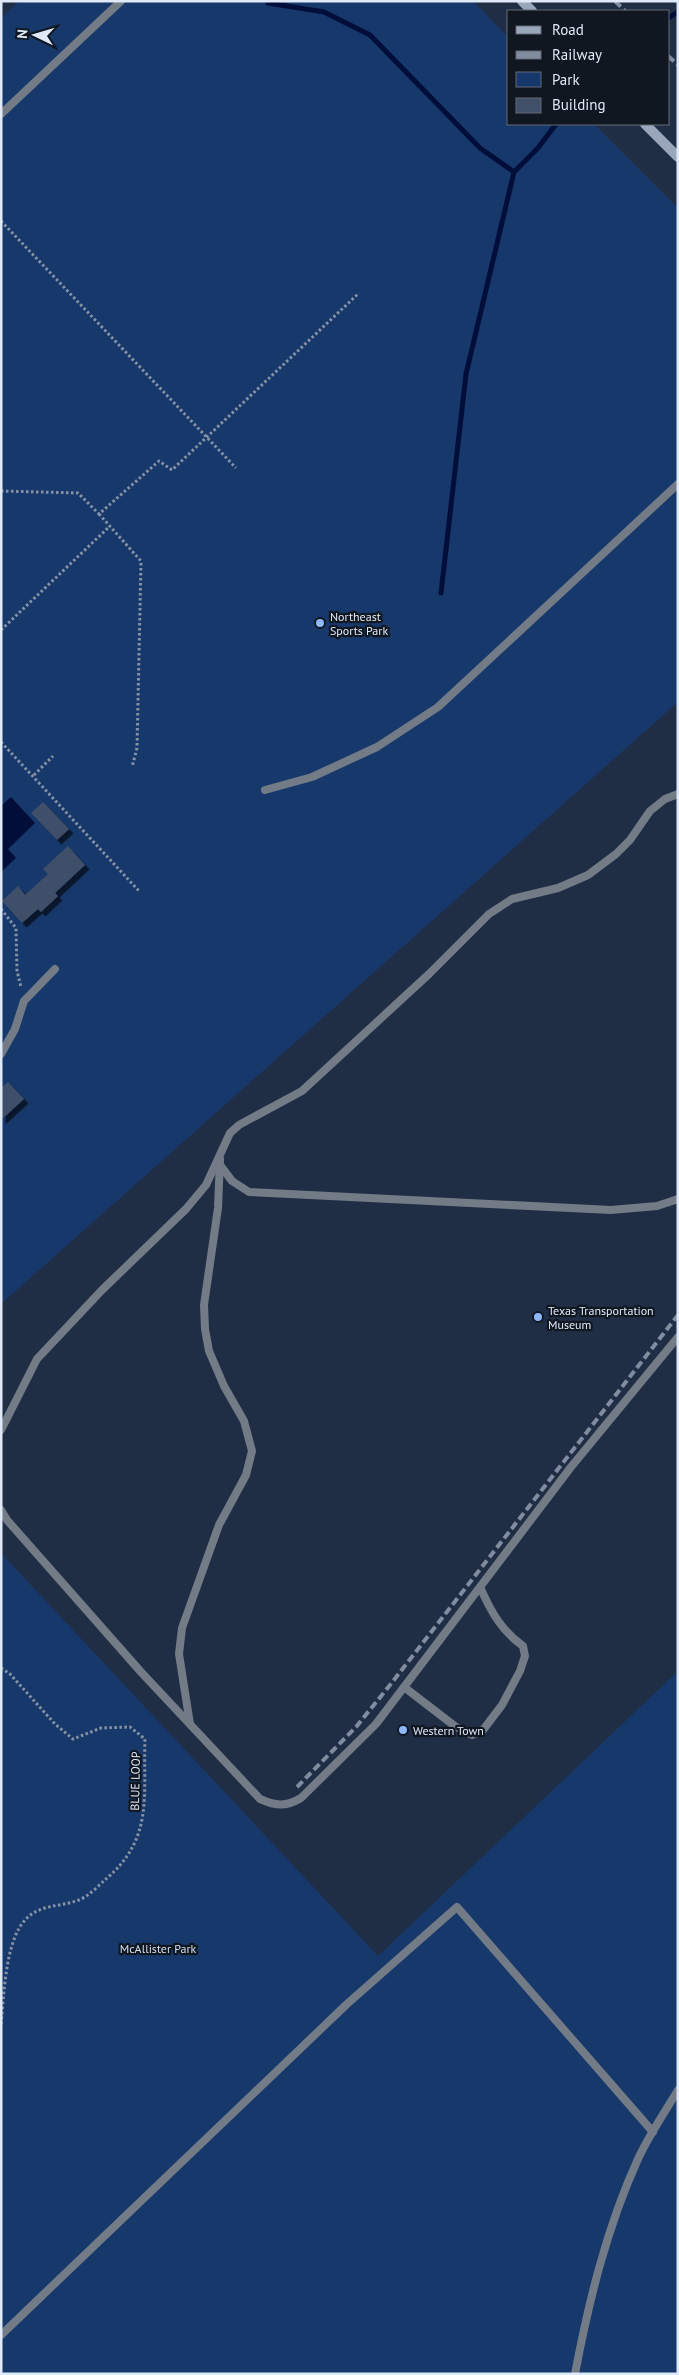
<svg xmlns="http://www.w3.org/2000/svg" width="679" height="2375" font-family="'PT Sans',sans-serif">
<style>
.green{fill:#17386b}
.water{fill:#000e39}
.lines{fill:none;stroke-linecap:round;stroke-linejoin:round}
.stream{stroke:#000e39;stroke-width:5}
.building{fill:#405069;filter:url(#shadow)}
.path{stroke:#8792a5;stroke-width:3;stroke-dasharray:2.5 2.5;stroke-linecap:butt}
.lane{stroke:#737b87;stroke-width:8}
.secondary{stroke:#9aa7ba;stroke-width:10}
.rail{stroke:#818c9f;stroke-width:4;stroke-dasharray:8 4;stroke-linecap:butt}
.poi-dot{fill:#8db9fc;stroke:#101721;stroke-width:2}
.labels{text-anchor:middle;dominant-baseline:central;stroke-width:4.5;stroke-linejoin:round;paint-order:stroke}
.poi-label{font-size:12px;fill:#e0e9f8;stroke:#101721;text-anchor:start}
.street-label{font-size:12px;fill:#e0e9f8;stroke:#101721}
.park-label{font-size:12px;fill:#d3dff1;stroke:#101721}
</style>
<defs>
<filter id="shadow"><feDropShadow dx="4.5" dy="4.5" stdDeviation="0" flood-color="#0009"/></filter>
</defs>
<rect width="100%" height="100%" fill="#202e45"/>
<g class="green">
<path d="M19,1h454l35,36v87h86l84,84v494l-677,602v-1286z"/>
<path d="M1,1553l377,403 300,-285v703h-677z"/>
</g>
<path class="water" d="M11,797l24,26 -27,26 8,9 -15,14v-66z"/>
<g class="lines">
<g class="stream">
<path d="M268,3l56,9 46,23 110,113 34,24"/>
<path d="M668,18l10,-6"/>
<path d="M441,593l25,-219 48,-202 24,-24 18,-24"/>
</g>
</g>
<g class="building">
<path d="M43,802l26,27 -12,11 -26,-27z"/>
<path d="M68,846l17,19 -30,28 3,3 -17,16 -3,-3 -16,14 -20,-22 16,-15 7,9 23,-21 -5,-5z"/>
<path d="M8,1082l16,17 -23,21v-32z"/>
</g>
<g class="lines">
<g class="path">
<path d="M1,221l235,247"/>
<path d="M1,491l77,2 21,21 60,-53 13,9 187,-177"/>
<path d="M99,514l42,47 -4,187 -5,19"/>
<path d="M1,630l109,-104"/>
<path d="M1,742l138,149"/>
<path d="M34,775l19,-19"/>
<path d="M1,909l15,19 1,43 4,16"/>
<path d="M1,1668l9,6 45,50 18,15 28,-11 29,-1 15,12c-2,57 9,99 -39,140 -8,7 -17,17 -27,21 -18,7 -39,4 -53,19 -21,21 -22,77 -25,106"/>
</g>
<g class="lane">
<path d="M1,114l120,-113"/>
<path d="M265,790l47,-13 65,-30 61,-40 240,-223"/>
<path d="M1,1054l14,-25 9,-28 31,-32"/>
<path d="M220,1165l12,16 17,11 362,18 46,-4 21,-7"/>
<path d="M1,1430l36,-71 65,-69 84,-81 20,-24 24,-52 9,-8 63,-34 127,-117 60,-60 23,-15 46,-11 30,-13 28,-21 14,-14 20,-29 15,-12 13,-5"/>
<path d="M1,1510l6,10 134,152 119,127c16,7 26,8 41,-1l75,-74 195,-257 107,-130"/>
<path d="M404,1687l52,40 16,8 11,-5 19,-25 18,-34 5,-15 -2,-10c-21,-15 -32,-34 -42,-57"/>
<path d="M190,1724l-11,-70 3,-26 37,-103 27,-50 6,-24 -8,-30 -20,-35 -15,-35 -4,-22 -1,-24 14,-97 2,-49"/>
<path d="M1,2335l346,-331 110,-97 196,225"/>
<path d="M575,2374c14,-74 32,-147 63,-215 11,-24 27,-47 40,-69"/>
</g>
<g class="secondary">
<path d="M522,1l10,10"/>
<path d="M645,124l33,33"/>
</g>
<g class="rail">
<path d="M615,1l10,10"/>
<path d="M668,56l10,9"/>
<path d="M297,1787l59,-60 34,-42 288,-370"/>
</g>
</g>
<g class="poi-dot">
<circle cx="320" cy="623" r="5"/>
<circle cx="538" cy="1317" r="5"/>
<circle cx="403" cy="1730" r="5"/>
</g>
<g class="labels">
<g class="poi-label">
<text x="330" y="616">Northeast<tspan x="330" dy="14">Sports Park</tspan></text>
<text x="548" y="1310">Texas Transportation<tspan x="548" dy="14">Museum</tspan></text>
<text x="413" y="1730">Western Town</text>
</g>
<g class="street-label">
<text transform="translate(135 1781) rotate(-89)">BLUE LOOP</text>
</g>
<g class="park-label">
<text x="158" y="1948">McAllister Park</text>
</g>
</g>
<rect width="679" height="2375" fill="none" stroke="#e0e9f8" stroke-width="5"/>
<rect x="507" y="10" width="162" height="115" fill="#101721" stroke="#636b77"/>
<rect x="516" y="26" width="25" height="8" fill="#9aa7ba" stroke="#636b77"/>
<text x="552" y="35" font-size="15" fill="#e0e9f8">Road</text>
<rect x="516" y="51" width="25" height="8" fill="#818c9f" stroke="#636b77"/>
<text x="552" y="60" font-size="15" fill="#e0e9f8">Railway</text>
<rect x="516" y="72" width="25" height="15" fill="#17386b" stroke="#636b77"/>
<text x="552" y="85" font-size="15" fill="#e0e9f8">Park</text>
<rect x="516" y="98" width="25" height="15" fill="#405069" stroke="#636b77"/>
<text x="552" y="110" font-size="15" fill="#e0e9f8">Building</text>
<g transform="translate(35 35) rotate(275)" stroke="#101721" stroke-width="4" paint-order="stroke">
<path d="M0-4L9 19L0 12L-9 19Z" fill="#e0e9f8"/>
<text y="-8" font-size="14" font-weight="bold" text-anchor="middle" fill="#e0e9f8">N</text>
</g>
</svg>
